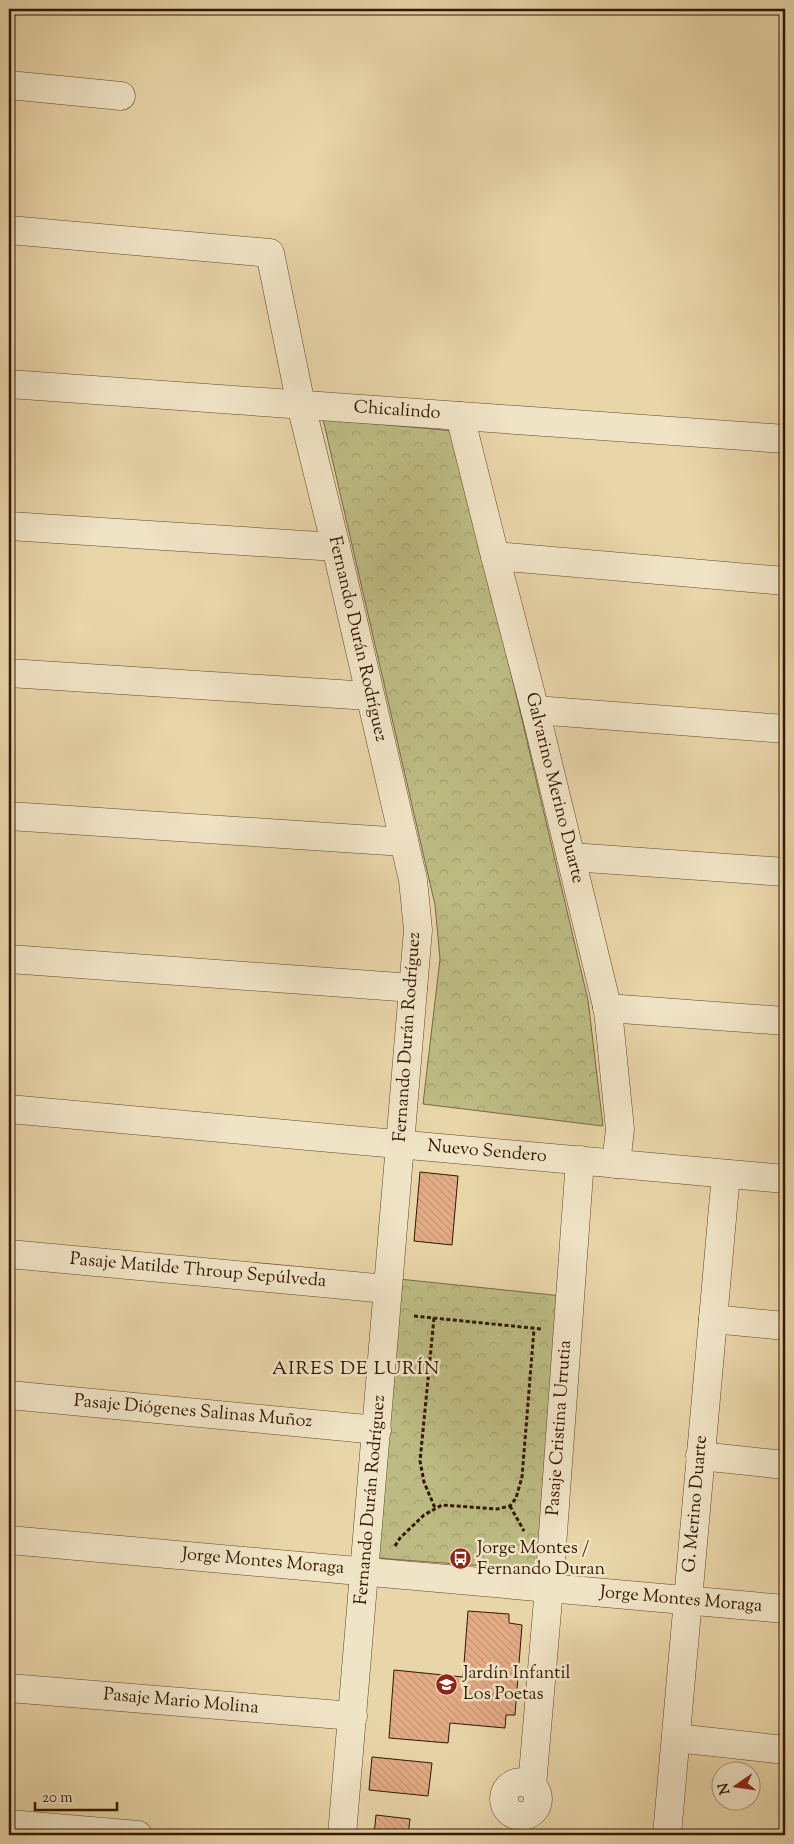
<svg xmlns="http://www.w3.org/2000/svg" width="794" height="1844" font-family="'Sorts Mill Goudy',serif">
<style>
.park{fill:url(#park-crowns);stroke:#786943}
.building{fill:url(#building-back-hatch);stroke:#321703}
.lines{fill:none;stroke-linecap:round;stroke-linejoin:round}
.street-casing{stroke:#60462c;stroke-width:29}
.path{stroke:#321703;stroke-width:3;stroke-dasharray:4 2.5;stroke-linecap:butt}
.street{stroke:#f0e4c6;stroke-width:28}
.labels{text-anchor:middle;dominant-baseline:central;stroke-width:5;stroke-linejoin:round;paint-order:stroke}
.street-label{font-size:18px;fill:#321703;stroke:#f0e4c6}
.poi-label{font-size:18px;fill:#321703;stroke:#f0e4c6;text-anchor:start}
.neighbourhood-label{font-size:19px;letter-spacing:1px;fill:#321703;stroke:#f0e4c6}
</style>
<defs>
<pattern id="park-crowns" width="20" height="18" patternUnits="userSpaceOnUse" patternTransform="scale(1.25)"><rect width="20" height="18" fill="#bdbb83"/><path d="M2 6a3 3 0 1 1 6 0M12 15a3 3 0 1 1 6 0" fill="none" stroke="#a3a070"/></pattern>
<pattern id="building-back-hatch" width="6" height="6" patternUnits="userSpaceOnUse" patternTransform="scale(1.25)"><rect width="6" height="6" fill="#e4ac85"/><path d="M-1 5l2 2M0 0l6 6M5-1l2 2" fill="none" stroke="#c49371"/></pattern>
</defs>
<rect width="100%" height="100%" fill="#e8d5a8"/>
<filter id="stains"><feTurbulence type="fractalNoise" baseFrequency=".004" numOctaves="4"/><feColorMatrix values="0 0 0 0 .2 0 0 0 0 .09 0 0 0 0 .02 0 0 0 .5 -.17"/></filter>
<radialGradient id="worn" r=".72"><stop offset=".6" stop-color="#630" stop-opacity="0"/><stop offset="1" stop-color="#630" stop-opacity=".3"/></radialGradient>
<g class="park">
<path d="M323,419l131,12 134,569 15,126 -180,-22 17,-145 -5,-54z"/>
<path d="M399,1279l163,17 -23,274 -163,-12z"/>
</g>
<g class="building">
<path d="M420,1172l38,4 -6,69 -38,-4z"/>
<path d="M468,1611l41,3v9l13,2 -7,90h-9l-1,13 -55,-5 -2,20 -59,-5 5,-68 69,7z"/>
<path d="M372,1757l60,6 -4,33 -59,-6z"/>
<path d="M376,1815l34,4 -2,16h-34z"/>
</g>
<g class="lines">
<defs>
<g id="street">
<path d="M9,85l112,11"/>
<path d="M9,230l261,23 31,152 35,142 77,333 5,50 -76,905"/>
<path d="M9,384l776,55"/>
<path d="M460,416l35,140 40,154 73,300 12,119 -4,35"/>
<path d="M9,526l327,21"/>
<path d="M495,556l290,25"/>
<path d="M9,673l361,23"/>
<path d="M535,710l250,19"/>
<path d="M9,816l395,26"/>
<path d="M571,857l214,15"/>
<path d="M9,959l404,29"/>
<path d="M607,1008l178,13"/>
<path d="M9,1109l776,70"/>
<path d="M9,1254l378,35"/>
<path d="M713,1319l72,7"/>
<path d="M9,1395l368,35"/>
<path d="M700,1456l85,9"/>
<path d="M9,1540l776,69"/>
<path d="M9,1688l344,28"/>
<path d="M676,1738l109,12"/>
<circle cx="521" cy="1799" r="17"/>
<path d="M532,1786l17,-198 31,-428"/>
<path d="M9,1824l129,11"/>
<path d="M667,1835l59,-661"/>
</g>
</defs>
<use href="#street" class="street-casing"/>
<g class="path">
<path d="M414,1316l128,13"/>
<path d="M434,1318l-14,143 4,21 11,26"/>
<path d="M510,1506l14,25"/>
<path d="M395,1546l5,-8 24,-23 18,-10 55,4 13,-3 6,-8 6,-21 12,-148"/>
</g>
<use href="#street" class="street"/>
</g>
<defs>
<symbol id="bus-disc" viewBox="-11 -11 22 22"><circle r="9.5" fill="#8f2418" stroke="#f0e4c6"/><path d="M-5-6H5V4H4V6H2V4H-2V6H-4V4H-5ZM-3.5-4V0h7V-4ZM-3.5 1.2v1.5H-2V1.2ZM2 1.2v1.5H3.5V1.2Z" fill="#fff"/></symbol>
<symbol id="school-disc" viewBox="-11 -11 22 22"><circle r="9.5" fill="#8f2418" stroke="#f0e4c6"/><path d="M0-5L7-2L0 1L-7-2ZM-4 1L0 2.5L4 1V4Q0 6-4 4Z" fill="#fff"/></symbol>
</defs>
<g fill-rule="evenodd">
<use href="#bus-disc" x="448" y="1546" width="25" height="25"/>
<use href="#school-disc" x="434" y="1672" width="25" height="25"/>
</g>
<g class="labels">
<g class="street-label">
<text transform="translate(397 411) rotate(4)">Chicalindo</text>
<text transform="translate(357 639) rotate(77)">Fernando Durán Rodríguez</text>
<text transform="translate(554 788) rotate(76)">Galvarino Merino Duarte</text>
<text transform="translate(408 1037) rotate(-86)">Fernando Durán Rodríguez</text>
<text transform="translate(487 1152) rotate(5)">Nuevo Sendero</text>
<text transform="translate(198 1271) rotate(5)">Pasaje Matilde Throup Sepúlveda</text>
<text transform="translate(193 1412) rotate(5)">Pasaje Diógenes Salinas Muñoz</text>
<text transform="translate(560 1428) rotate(-86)">Pasaje Cristina Urrutia</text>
<text transform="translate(371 1500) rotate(-85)">Fernando Durán Rodríguez</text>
<text transform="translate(696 1504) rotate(-85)">G. Merino Duarte</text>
<text transform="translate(263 1562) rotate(5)">Jorge Montes Moraga</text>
<text transform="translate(681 1600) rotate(5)">Jorge Montes Moraga</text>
<text transform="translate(181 1702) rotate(5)">Pasaje Mario Molina</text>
</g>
<g class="poi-label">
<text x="477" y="1549">Jorge Montes /<tspan x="477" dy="21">Fernando Duran</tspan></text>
<text x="463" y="1674">Jardín Infantil<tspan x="463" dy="21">Los Poetas</tspan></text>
</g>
<g class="neighbourhood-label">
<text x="356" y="1369">AIRES DE LURÍN</text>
</g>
</g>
<rect width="794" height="1844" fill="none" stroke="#e8d5a8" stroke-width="30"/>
<rect x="10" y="10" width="774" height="1824" fill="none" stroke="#321703" stroke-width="2.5"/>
<rect x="15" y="15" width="764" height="1814" fill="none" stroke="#321703"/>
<g transform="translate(736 1786) rotate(257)"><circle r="24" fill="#f0e4c6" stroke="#a49278"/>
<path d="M0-4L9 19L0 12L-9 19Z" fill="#8f2418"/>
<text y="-8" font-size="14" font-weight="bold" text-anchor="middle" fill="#321703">N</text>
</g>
<path d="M35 1802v8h82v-8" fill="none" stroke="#321703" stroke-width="2.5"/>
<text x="42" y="1802" font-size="15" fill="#321703" stroke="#f0e4c6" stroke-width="4" paint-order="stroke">20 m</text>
<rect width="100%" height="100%" filter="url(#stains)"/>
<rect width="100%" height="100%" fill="url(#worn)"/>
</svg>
